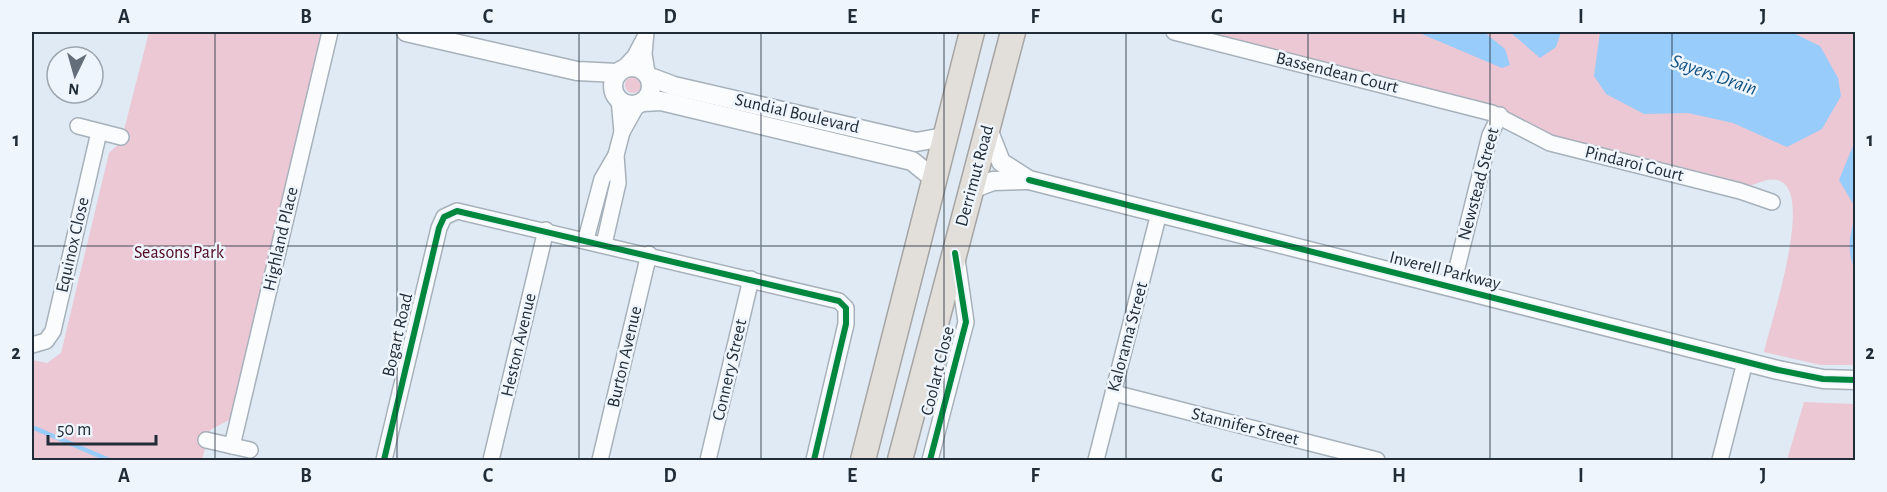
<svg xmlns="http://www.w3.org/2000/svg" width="1887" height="492" font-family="'Alegreya Sans',sans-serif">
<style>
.green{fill:#ecc7d4}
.water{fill:#98ccfb}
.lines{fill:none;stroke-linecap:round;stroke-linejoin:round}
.stream{stroke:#98ccfb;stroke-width:4.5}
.minor-casing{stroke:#a6b1bb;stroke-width:18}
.tertiary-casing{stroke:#a6b1bb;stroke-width:21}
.trunk-casing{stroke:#a6a5a4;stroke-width:27}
.minor{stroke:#fafcfd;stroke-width:15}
.tertiary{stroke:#fafcfd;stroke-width:18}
.trunk{stroke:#e2deda;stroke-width:24}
.cycleway-casing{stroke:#eef5fc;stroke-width:10}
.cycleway{stroke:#00873e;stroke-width:6}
.grid{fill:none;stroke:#202c38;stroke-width:1.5;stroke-opacity:0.55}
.labels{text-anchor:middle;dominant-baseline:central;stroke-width:5;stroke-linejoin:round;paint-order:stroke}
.street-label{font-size:18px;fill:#202c38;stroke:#eef5fc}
.park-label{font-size:18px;fill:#520922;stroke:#eef5fc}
.water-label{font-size:20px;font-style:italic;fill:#145587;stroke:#eef5fc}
.neatline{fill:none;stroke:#202c38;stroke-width:2}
.grid-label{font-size:20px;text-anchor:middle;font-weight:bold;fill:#202c38}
</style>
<rect width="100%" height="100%" fill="#dfeaf4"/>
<g class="green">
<path d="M149,32h174l-90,386 -23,12 -8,30h-170v-100l15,3 14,-10 48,-200 12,-11z"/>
<path d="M1199,32h656v333h-34l-57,-13c7,-30 48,-152 18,-170 -12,-7 -23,2 -35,4l-195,-49 -20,-8 -28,-19z"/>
<circle cx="633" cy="85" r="8"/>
<path d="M1804,402l51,2v56h-68z"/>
</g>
<g class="water">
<path d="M1417,32h67l21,17 5,16 -8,3z"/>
<path d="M1510,32h51l-5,15 -16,11z"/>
<path d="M1600,32h191l29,14 18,32 3,18 -19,33 -35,18 -54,-24 -45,-10 -44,1 -38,-20 -12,-18z"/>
<path d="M1855,141h1l-1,66 -16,-27z"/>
<path d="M1855,216v53c-9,-17 -5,-35 0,-53z"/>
</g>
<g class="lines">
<path class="stream" d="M32,427l77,33"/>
<defs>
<g id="minor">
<path d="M646,32l-2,22 3,19"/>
<path d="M1174,32l318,81 58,30 190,48 32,11"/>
<path d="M623,69l12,-13 9,-17"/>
<path d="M619,99l3,33"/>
<path d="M78,126l43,11"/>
<path d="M586,239l16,-60 14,-24"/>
<path d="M604,244l14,-61 -2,-28 6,-23 15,-27"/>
<path d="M1452,288l38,-153 10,-20"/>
<path d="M32,345l14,-4 7,-10 46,-199"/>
<path d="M1114,393l263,67"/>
<path d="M206,440l44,10"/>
<path d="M232,446l98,-414"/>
<path d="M384,460l55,-232 5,-11 13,-6 382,90 7,7v16l-32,136"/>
<path d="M491,460l55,-230"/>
<path d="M600,460l49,-206"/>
<path d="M708,460l43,-181"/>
<path d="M930,460l36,-138 -9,-63"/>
<path d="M1096,460l63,-247"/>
<path d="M1720,460l25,-98"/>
</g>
<g id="tertiary">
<path d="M406,32l171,39 40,2"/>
<circle cx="632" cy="86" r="19"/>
<path d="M650,77l24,9 242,56 28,-5"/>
<path d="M643,102l18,-1 251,60 21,17"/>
<path d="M988,129l13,33 28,18 749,190 45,9 33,1"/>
<path d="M972,189l21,-8 34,-1"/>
</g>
<g id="trunk">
<path d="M863,460l109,-428"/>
<path d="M900,460l113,-428"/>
</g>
</defs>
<use href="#minor" class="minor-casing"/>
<use href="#tertiary" class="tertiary-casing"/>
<use href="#trunk" class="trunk-casing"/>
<use href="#minor" class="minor"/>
<use href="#tertiary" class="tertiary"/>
<use href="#trunk" class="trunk"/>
<defs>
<g id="cycleway">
<path d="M1029,180l749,190 45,9 33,1"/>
<path d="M384,460l55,-232 5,-11 13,-6 382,90 7,7v16l-32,136"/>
<path d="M930,460l36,-138 -11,-69"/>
</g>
</defs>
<use href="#cycleway" class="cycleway-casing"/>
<use href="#cycleway" class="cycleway"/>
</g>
<path class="grid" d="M215,32v428M397,32v428M579,32v428M761,32v428M944,32v428M1126,32v428M1308,32v428M1490,32v428M1672,32v428M32,246h1824"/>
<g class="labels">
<g class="street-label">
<text transform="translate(1337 73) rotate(14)">Bassendean Court</text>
<text transform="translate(797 114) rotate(13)">Sundial Boulevard</text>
<text transform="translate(1634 164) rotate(14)">Pindaroi Court</text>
<text transform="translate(975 176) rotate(-75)">Derrimut Road</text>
<text transform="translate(1479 184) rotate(-75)">Newstead Street</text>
<text transform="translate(281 239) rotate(-77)">Highland Place</text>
<text transform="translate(73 245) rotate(-77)">Equinox Close</text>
<text transform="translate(1445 271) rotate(14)">Inverell Parkway</text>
<text transform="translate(398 335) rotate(-77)">Bogart Road</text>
<text transform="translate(1128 337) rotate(-75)">Kalorama Street</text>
<text transform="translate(519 345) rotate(-77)">Heston Avenue</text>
<text transform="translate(625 357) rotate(-77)">Burton Avenue</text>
<text transform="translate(730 370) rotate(-77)">Connery Street</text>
<text transform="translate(938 371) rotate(-76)">Coolart Close</text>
<text transform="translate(1245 427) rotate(14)">Stannifer Street</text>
</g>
<g class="park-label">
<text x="179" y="253">Seasons Park</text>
</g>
<g class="water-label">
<text transform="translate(1714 75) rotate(19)">Sayers Drain</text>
</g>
</g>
<rect width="1887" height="492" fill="none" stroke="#eef5fc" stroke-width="66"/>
<g transform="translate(75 75) rotate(185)"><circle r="28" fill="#eef5fc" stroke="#9ca5ae" stroke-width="1.5"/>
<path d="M0-4.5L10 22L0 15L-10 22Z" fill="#636e7a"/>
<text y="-9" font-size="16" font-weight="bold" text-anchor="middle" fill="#202c38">N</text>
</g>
<path d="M48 435v9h108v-9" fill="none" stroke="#202c38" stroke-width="3"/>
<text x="57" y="435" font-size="18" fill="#202c38" stroke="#eef5fc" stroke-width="4.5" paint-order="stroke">50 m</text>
<rect x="33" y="33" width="1821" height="426" class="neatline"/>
<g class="grid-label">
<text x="124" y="23">A</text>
<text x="306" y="23">B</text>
<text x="488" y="23">C</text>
<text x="670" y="23">D</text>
<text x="852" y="23">E</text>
<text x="1035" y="23">F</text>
<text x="1217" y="23">G</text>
<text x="1399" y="23">H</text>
<text x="1581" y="23">I</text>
<text x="1763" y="23">J</text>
<text x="16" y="146">1</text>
<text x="1870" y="146">1</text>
<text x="16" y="359">2</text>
<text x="1870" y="359">2</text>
<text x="124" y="482">A</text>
<text x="306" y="482">B</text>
<text x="488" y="482">C</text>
<text x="670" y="482">D</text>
<text x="852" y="482">E</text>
<text x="1035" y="482">F</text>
<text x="1217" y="482">G</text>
<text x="1399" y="482">H</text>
<text x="1581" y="482">I</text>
<text x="1763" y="482">J</text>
</g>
</svg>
